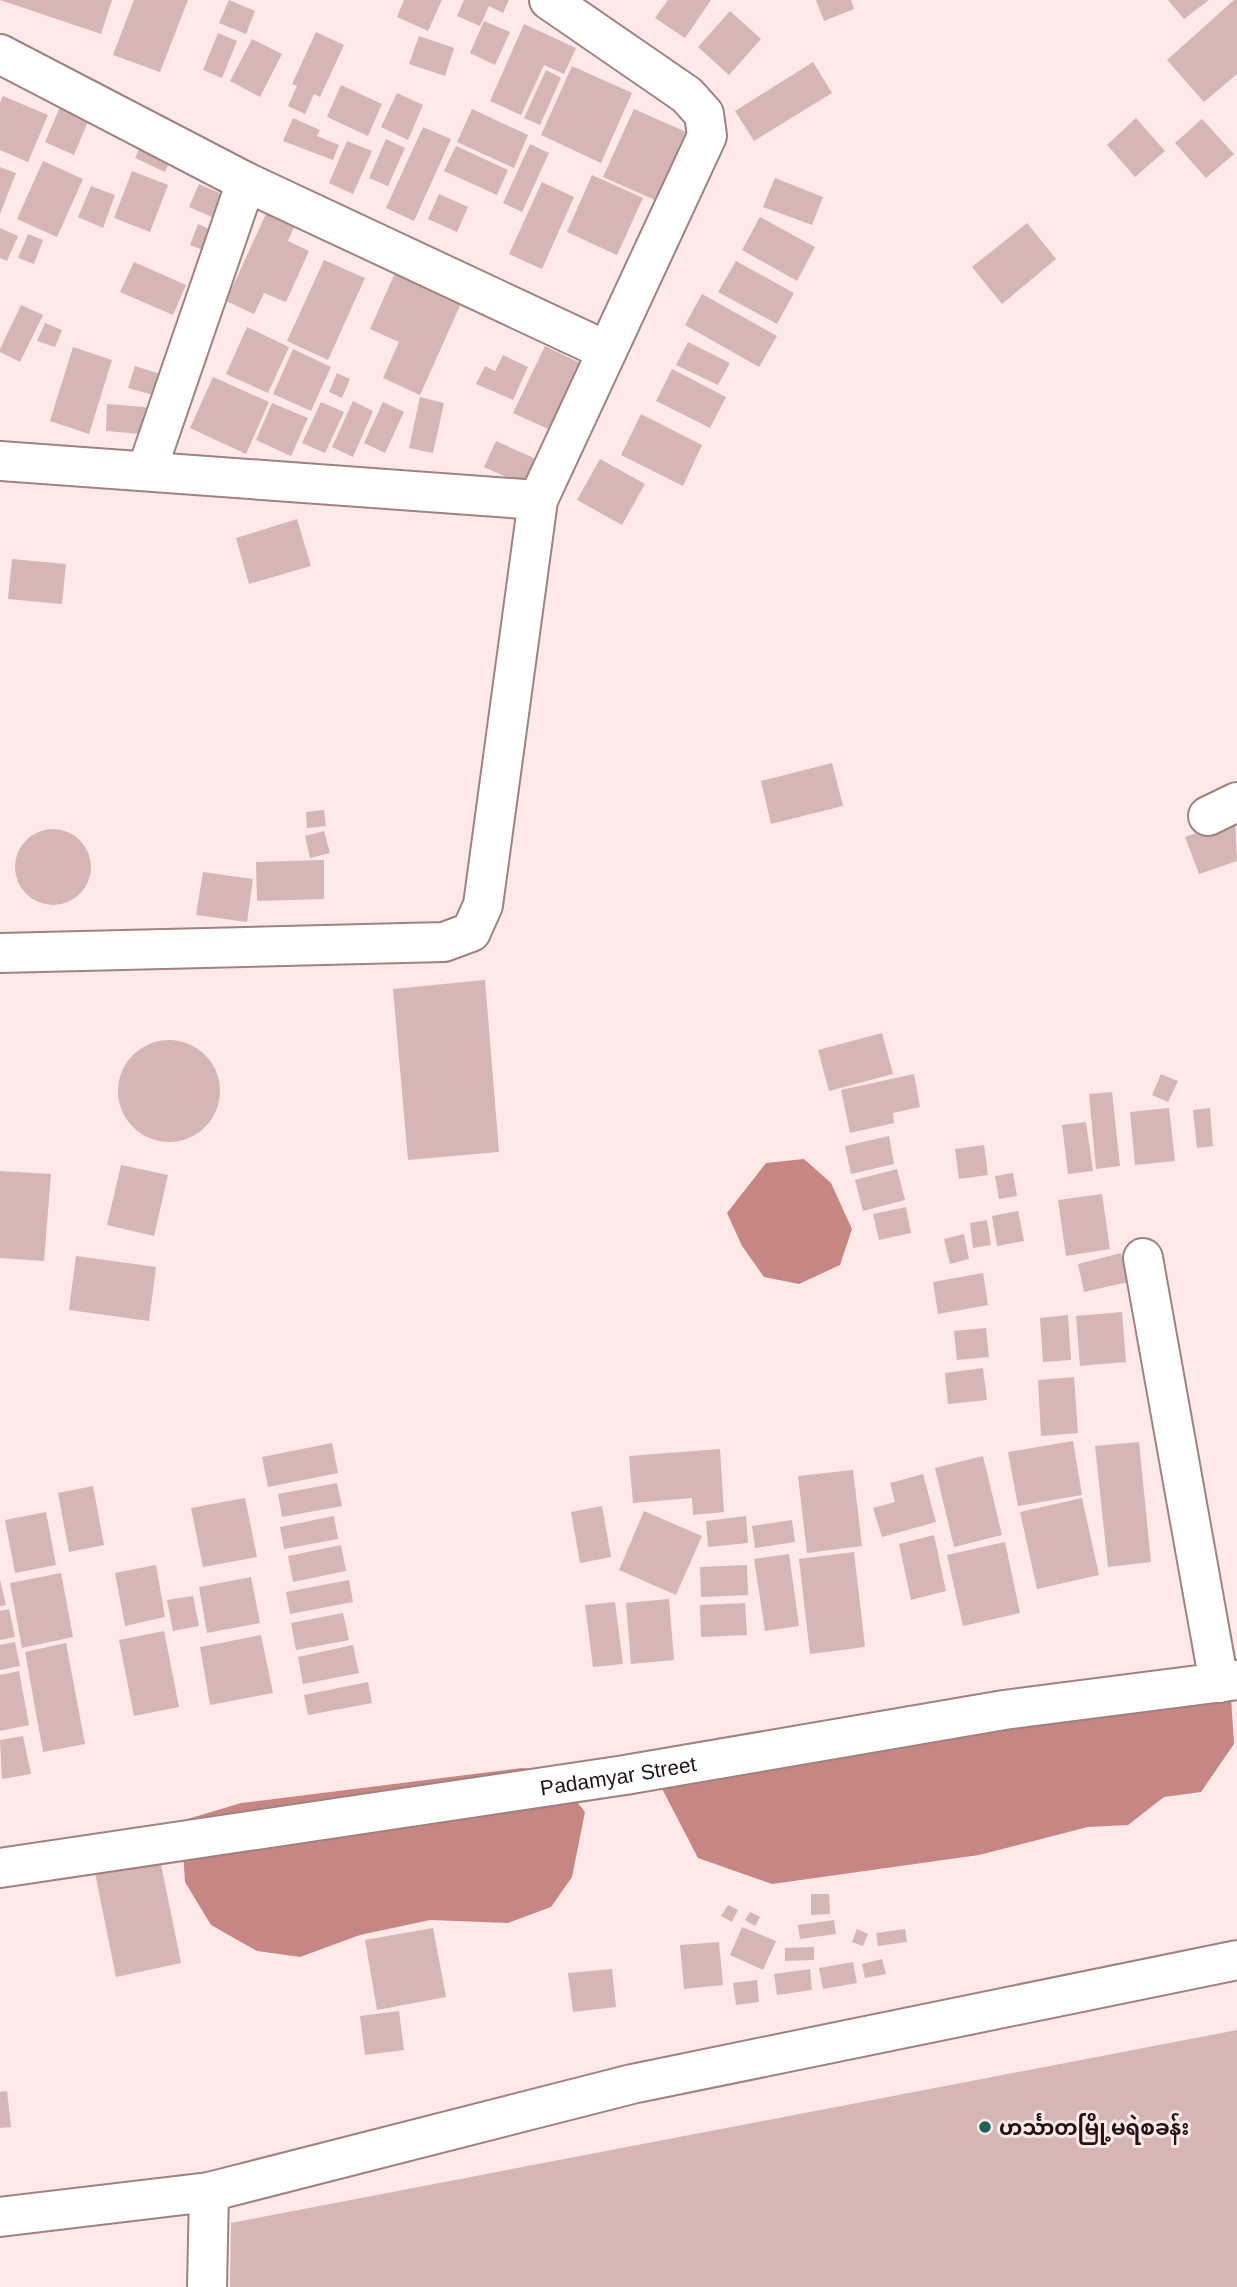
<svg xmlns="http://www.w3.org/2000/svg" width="1237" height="2287" font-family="Helvetica,'Noto Sans Myanmar',sans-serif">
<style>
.water{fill:#c68784}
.building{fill:#d5b6b4}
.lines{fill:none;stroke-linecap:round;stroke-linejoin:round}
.minor-casing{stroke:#a08281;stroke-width:42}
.minor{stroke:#fff;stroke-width:38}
.poi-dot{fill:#1a6459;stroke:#fde9e8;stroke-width:2.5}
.labels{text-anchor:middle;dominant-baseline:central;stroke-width:6;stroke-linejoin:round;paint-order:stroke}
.street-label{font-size:21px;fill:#201514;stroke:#fde9e8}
.poi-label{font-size:21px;font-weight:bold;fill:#201514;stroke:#fde9e8;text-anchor:start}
</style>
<rect width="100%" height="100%" fill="#fde9e8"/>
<g class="water">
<path d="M804,1159l27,24 21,46 -12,36 -41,19 -35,-7 -22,-31 -15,-33 39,-50z"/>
<path d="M1231,1697l3,47 -33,48 -37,5 -36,28 -40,2 -109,28 -207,29 -74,-26 -40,-77 158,-41z"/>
<path d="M522,1768l31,3 32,41 -13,65 -21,30 -43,16 -78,-3 -70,15 -60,22 -43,-6 -46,-26 -26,-43 -4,-61 60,-18z"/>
</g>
<g class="building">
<path d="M0,0h112l-11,34z"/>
<path d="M134,0h54l-28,72 -47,-17z"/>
<path d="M229,0l26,11 -9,23 -27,-11z"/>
<path d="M404,0h38l-14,31 -31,-14z"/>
<path d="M464,0h45l-6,13 -14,-7 -9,20 -23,-10z"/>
<path d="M668,0h43l-26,38 -30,-20z"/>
<path d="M816,0h35l3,9 -30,12z"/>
<path d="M1168,0h41l-25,19z"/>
<path d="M1234,0h3v74l-33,28 -37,-42z"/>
<path d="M730,11l31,28 -32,36 -31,-28z"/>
<path d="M484,21l26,11 -15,33 -25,-12z"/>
<path d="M524,24l52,24 -12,26 -20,-9 -23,50 -31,-14z"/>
<path d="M316,32l28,13 -24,52 -6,-3 -9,20 -17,-8 9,-20 -5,-2z"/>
<path d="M218,33l19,8 -15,37 -19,-8z"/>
<path d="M419,36l35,12 -9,28 -36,-12z"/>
<path d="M252,39l30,15 -22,43 -30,-16z"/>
<path d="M813,62l19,31 -78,48 -19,-30z"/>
<path d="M572,66l60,27 -31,70 -60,-28z"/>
<path d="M546,70l15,8 -21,47 -16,-7z"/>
<path d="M341,85l41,19 -14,32 -41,-19z"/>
<path d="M397,93l26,12 -15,35 -27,-13z"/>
<path d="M3,96l45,19 -20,47 -28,-12v-47z"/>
<path d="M63,100l29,12 -18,43 -29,-13z"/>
<path d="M472,109l56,26 -14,33 -57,-26z"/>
<path d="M634,109l52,23 -31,68 -52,-23z"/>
<path d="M293,118l27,12 -3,6 22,9 -6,15 -50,-19z"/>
<path d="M1136,118l29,33 -30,26 -28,-32z"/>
<path d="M1202,119l32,35 -28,24 -31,-35z"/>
<path d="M423,127l28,12 -37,82 -28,-13z"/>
<path d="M386,139l19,9 -17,38 -19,-8z"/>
<path d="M347,141l25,10 -19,43 -24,-11z"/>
<path d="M142,143l30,14 -7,15 -30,-14z"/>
<path d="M530,144l19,9 -27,59 -19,-9z"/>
<path d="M456,146l52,24 -11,25 -53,-24z"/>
<path d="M43,161l40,18 -26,58 -40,-18z"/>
<path d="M0,167l16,6 -16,41z"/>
<path d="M132,171l36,14 -18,47 -36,-14z"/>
<path d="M592,175l51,23 -26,57 -50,-23z"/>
<path d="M775,178l48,19 -11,28 -49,-18z"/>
<path d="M542,182l32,15 -32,72 -33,-15z"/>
<path d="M199,184l32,14 -10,23 -32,-14z"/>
<path d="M91,186l24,9 -12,33 -25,-11z"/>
<path d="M439,194l29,13 -11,25 -29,-13z"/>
<path d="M266,214l28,13 -6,14 21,10 -23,51 -22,-9 -10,21 -28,-13z"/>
<path d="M760,217l55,30 -18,34 -55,-31z"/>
<path d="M1027,223l29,36 -54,45 -30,-37z"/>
<path d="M198,224l23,10 -8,20 -23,-9z"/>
<path d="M0,228l18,8 -11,25 -7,-3z"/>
<path d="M28,234l15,6 -9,24 -16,-6z"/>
<path d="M324,260l41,18 -37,82 -41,-19z"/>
<path d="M736,261l58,32 -17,31 -59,-32z"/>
<path d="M134,262l52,23 -13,30 -53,-23z"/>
<path d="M395,273l30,13 38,13 -43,96 -37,-17 16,-36 -29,-13z"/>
<path d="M702,294l75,42 -18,31 -74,-42z"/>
<path d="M21,305l22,10 -23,47 -20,-10v-3z"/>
<path d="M45,323l17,7 -7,17 -18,-6z"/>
<path d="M247,327l42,20 -21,46 -42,-19z"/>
<path d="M688,342l42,21 -12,22 -42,-20z"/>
<path d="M545,346l35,17 -32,66 -35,-16z"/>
<path d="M73,347l39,13 -23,74 -39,-13z"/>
<path d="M293,349l38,18 -20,44 -38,-17z"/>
<path d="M503,355l25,12 -15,33 -37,-16 9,-18 10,5z"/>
<path d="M135,366l29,9 -7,21 -29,-8z"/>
<path d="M672,369l54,28 -16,31 -54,-27z"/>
<path d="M337,373l13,6 -8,19 -13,-6z"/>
<path d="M213,377l56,25 -23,52 -56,-26z"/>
<path d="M420,397l24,6 -11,50 -24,-5z"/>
<path d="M353,401l20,10 -20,46 -21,-10z"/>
<path d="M321,402l23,10 -19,41 -23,-10z"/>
<path d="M383,402l21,10 -19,41 -21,-10z"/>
<path d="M272,403l36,15 -17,38 -35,-16z"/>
<path d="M107,404l48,4 -2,27 -47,-4z"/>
<path d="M641,414l61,31 -19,41 -62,-31z"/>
<path d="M496,441l40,18 -12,26 -40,-18z"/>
<path d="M600,459l45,25 -23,41 -45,-25z"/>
<path d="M297,519l14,47 -62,18 -13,-46z"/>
<path d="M12,559l54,5 -4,40 -54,-5z"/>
<path d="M832,763l11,43 -72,18 -10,-43z"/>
<path d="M324,810l2,16 -19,2 -1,-16z"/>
<path d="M1235,819l2,42 -38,13 -14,-37z"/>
<circle cx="53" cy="867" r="38"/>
<path d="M324,831l6,22 -20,5 -5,-22z"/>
<path d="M324,860v39l-67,2 -1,-39z"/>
<path d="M203,872l50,7 -6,43 -51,-7z"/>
<path d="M485,980l14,172 -91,8 -15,-171z"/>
<path d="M882,1033l11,41 -64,17 -11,-41z"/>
<circle cx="169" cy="1091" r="51"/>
<path d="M914,1074l6,33 -27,6 1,10 -44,10 -9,-43z"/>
<path d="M1161,1074l17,7 -10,21 -16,-7z"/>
<path d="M1112,1092l8,74 -24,3 -7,-75z"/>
<path d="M1169,1108l6,53 -40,4 -5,-53z"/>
<path d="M1210,1108l3,38 -16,2 -4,-38z"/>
<path d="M1086,1122l7,49 -25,3 -6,-49z"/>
<path d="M889,1136l5,28 -43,10 -6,-28z"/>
<path d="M984,1145l4,30 -29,4 -4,-30z"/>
<path d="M121,1165l47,10 -14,61 -47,-11z"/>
<path d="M897,1169l8,31 -42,11 -8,-31z"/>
<path d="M0,1171l51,3 -7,87 -44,-3z"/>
<path d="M1013,1173l4,23 -18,3 -4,-23z"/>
<path d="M1102,1194l8,55 -44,7 -8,-56z"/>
<path d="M906,1207l5,26 -32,7 -6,-26z"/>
<path d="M1018,1211l6,30 -27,5 -5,-30z"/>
<path d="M987,1220l4,25 -18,3 -3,-25z"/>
<path d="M964,1234l5,25 -19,5 -6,-25z"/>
<path d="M1121,1253l7,29 -44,10 -6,-28z"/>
<path d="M76,1256l80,11 -7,54 -80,-11z"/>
<path d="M983,1273l5,32 -50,9 -5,-32z"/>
<path d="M1122,1312l4,50 -46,4 -4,-50z"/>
<path d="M1068,1315l3,45 -28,2 -3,-44z"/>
<path d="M986,1328l3,29 -32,3 -3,-29z"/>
<path d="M983,1368l4,32 -39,4 -3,-31z"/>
<path d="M1074,1377l4,56 -37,3 -3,-56z"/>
<path d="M1073,1441l9,54 -64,11 -10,-54z"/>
<path d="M1139,1442l12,120 -43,5 -13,-121z"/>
<path d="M332,1443l6,30 -70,14 -6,-30z"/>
<path d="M720,1449l4,63 -31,3 -1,-17 -59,5 -4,-47z"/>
<path d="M983,1456l19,79 -48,12 -19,-79z"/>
<path d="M853,1470l9,76 -55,7 -9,-77z"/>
<path d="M923,1474l13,48 -54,15 -9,-29 22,-6 -5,-19z"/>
<path d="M337,1483l5,23 -60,11 -4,-23z"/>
<path d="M93,1486l11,59 -35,7 -11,-59z"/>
<path d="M245,1498l12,59 -54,10 -12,-59z"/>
<path d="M1082,1498l17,77 -62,14 -17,-77z"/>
<path d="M602,1506l9,51 -31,6 -9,-51z"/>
<path d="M644,1511l58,25 -26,59 -57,-25z"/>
<path d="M46,1512l10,53 -41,8 -10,-53z"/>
<path d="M334,1516l4,23 -54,10 -4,-22z"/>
<path d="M746,1516l2,27 -40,4 -2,-26z"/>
<path d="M792,1520l3,22 -40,6 -3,-22z"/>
<path d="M934,1535l12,56 -35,9 -12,-56z"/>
<path d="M1005,1542l15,71 -57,13 -16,-71z"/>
<path d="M341,1545l5,26 -53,11 -5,-26z"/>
<path d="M854,1552l11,95 -55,7 -11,-95z"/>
<path d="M789,1554l10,72 -34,5 -11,-72z"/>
<path d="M156,1565l9,52 -40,9 -10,-53z"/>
<path d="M747,1565l1,30 -47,2 -1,-30z"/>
<path d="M61,1573l12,64 -51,11 -12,-65z"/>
<path d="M251,1577l9,46 -53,10 -8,-46z"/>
<path d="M0,1580l6,25 -6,1z"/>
<path d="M349,1580l4,22 -63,12 -4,-22z"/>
<path d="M193,1596l6,30 -26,5 -6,-31z"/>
<path d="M669,1599l5,61 -43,4 -5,-61z"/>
<path d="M615,1602l8,62 -30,3 -8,-62z"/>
<path d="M745,1603l2,32 -46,2 -1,-32z"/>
<path d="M9,1609l6,28 -15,3v-29z"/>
<path d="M343,1613l6,27 -53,10 -5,-27z"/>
<path d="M164,1631l15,76 -45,9 -15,-76z"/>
<path d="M261,1635l12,58 -63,12 -10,-58z"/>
<path d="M15,1642l5,24 -20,4v-25z"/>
<path d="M66,1643l19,101 -42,8 -18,-100z"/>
<path d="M353,1645l6,28 -56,11 -5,-27z"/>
<path d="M19,1671l10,54 -29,6v-56z"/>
<path d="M368,1682l4,21 -64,12 -4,-20z"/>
<path d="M23,1736l8,38 -29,5 -2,-39z"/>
<path d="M155,1835l26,128 -65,14 -26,-129z"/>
<path d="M811,1894h18l1,20 -19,1z"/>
<path d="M728,1905l10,5 -6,12 -11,-6z"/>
<path d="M750,1912l10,5 -5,9 -10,-6z"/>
<path d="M834,1920l2,14 -36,5 -2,-14z"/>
<path d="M742,1927l34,14 -13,29 -33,-15z"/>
<path d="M433,1928l13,69 -69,13 -12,-70z"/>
<path d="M857,1929l11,5 -5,12 -11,-4z"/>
<path d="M905,1929l2,13 -29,4 -2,-13z"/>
<path d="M719,1942l4,43 -39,4 -4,-44z"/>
<path d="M814,1947v13l-29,1v-13z"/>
<path d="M882,1959l4,15 -21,4 -3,-14z"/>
<path d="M853,1962l4,21 -34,6 -4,-21z"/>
<path d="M612,1969l4,38 -43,5 -5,-39z"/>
<path d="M810,1969l2,21 -35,5 -3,-21z"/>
<path d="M757,1980l2,22 -23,3 -3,-22z"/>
<path d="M399,2011l5,39 -39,5 -5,-39z"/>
<path d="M1237,2030v257h-1007l1,-64z"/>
<path d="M7,2091l4,36 -11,1v-36z"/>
</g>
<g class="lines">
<defs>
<g id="minor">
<path d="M0,54l246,128 361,169"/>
<path d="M0,461l538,39"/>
<path d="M147,470l99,-288"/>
<path d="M1208,816l29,-14"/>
<path d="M0,953l444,-11 27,-10 12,-27 55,-405 169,-364 -3,-22 -17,-19 -138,-95"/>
<path d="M1143,1258l76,425"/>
<path id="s1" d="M0,1868l625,-93 379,-65 233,-30"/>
<path d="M209,2192l423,-108 605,-124"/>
<path d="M0,2217l209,-25 -2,95"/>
</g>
</defs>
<use href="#minor" class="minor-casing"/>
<use href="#minor" class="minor"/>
</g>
<circle class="poi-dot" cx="985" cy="2127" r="7"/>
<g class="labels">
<g class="street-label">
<text stroke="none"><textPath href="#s1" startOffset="625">Padamyar Street</textPath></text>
</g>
<g class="poi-label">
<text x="999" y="2127">ဟင်္သာတမြို့မရဲစခန်း</text>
</g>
</g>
</svg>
